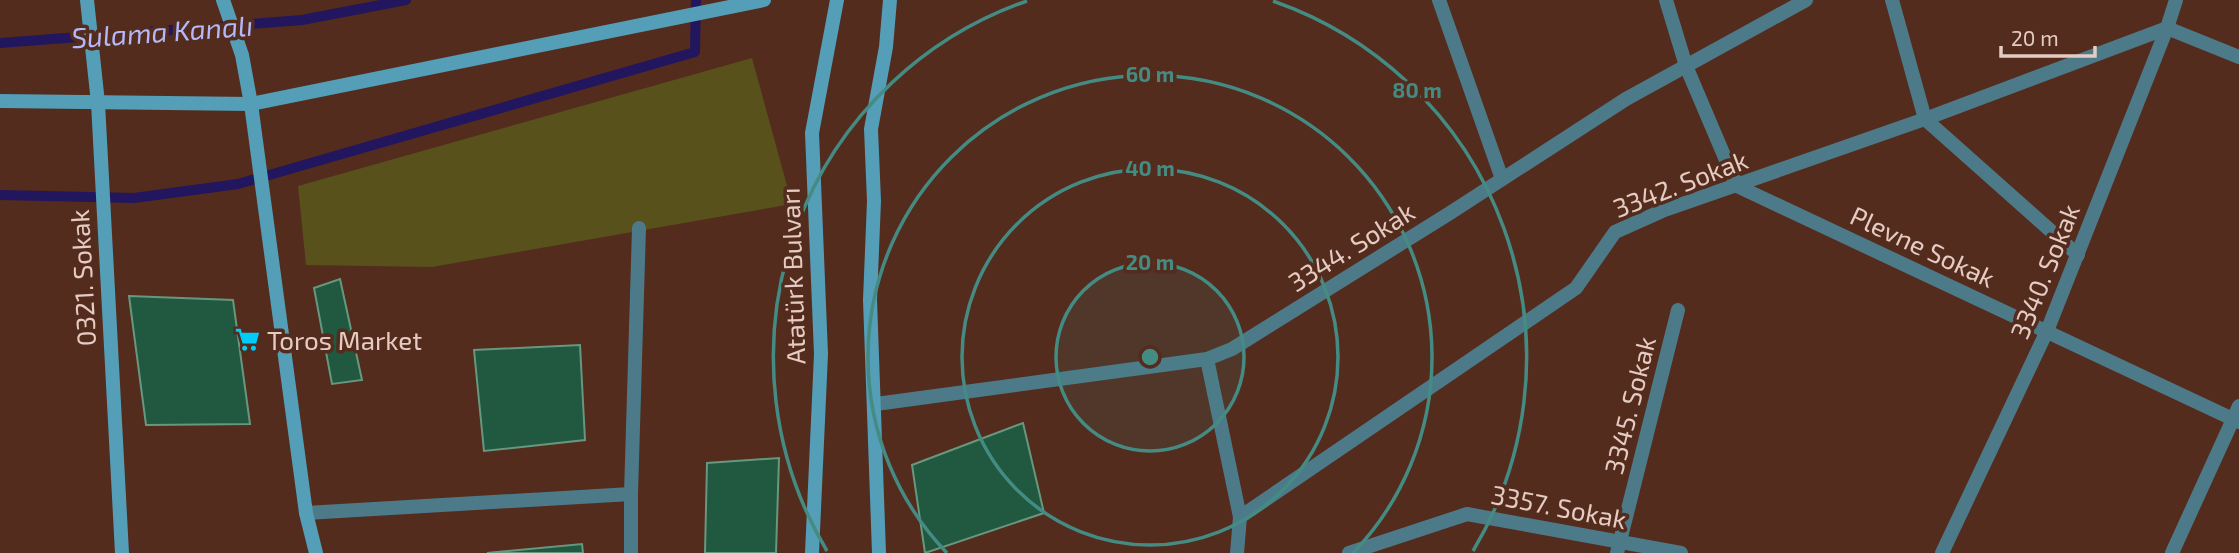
<svg xmlns="http://www.w3.org/2000/svg" width="2239" height="553" font-family="'Exo 2',sans-serif">
<style>
.green{fill:#58511c}
.lines{fill:none;stroke-linecap:round;stroke-linejoin:round}
.stream{stroke:#22165e;stroke-width:10}
.building{fill:#205840;stroke:#67977f;stroke-width:2}
.street{stroke:#4d7a89;stroke-width:14}
.secondary{stroke:#549eb7;stroke-width:14}
.ring{fill:none;stroke:#448b83;stroke-width:3.5}
.labels{text-anchor:middle;dominant-baseline:central;stroke-width:7;stroke-linejoin:round;paint-order:stroke}
.street-label{font-size:26px;fill:#e5cbc2;stroke:#532c1d}
.poi-label{font-size:26px;fill:#e5cbc2;stroke:#532c1d;text-anchor:start}
.water-label{font-size:28px;font-style:italic;fill:#b4b8f8;stroke:#532c1d}
.centre{fill:#448b83;stroke:#532c1d;stroke-width:3.5}
.ring-label{font-size:21px;text-anchor:middle;font-weight:bold;fill:#448b83;stroke:#532c1d;stroke-width:7;stroke-linejoin:round;paint-order:stroke}
</style>
<rect width="100%" height="100%" fill="#532c1d"/>
<path class="green" d="M752,58l40,146 -360,63 -126,-2 -8,-79z"/>
<g class="lines">
<g class="stream">
<path d="M0,43l302,-23 104,-20"/>
<path d="M0,195l134,3 104,-14 457,-132 1,-52"/>
</g>
</g>
<g class="building">
<path d="M340,279l22,101 -30,4 -18,-96z"/>
<path d="M129,296l104,4 17,124 -104,1z"/>
<path d="M580,345l5,95 -101,11 -10,-101z"/>
<path d="M1023,423l21,90 -119,40 -13,-88z"/>
<path d="M779,458l-3,95h-71l2,-90z"/>
<path d="M582,544l1,9h-96z"/>
</g>
<g class="lines">
<g class="street">
<path d="M1439,0l63,179"/>
<path d="M1666,0l20,66 51,120 502,236"/>
<path d="M1892,0l33,119 153,136"/>
<path d="M1207,359l33,158 -3,36"/>
<path d="M876,404l331,-45 25,-10 218,-136 176,-114 180,-99"/>
<path d="M306,513l325,-19"/>
<path d="M1240,517l336,-229 39,-56 47,-21 263,-92 242,-91 72,29"/>
<path d="M631,553v-59l8,-266"/>
<path d="M1349,553l118,-39 214,39"/>
<path d="M1617,553l61,-243"/>
<path d="M1942,553l105,-222 120,-303 9,-28"/>
<path d="M2172,553l67,-147"/>
</g>
<g class="secondary">
<path d="M87,0l11,103 24,450"/>
<path d="M223,0l19,55 9,49 55,409 10,40"/>
<path d="M0,101l251,3 513,-104"/>
<path d="M812,553l9,-199 -9,-221 25,-133"/>
<path d="M879,553l-9,-253 4,-99 -3,-72 15,-82 4,-47"/>
</g>
</g>
<circle cx="1150" cy="357" r="94" fill="#448b83" fill-opacity=".12"/>
<g class="ring">
<circle cx="1150" cy="357" r="94"/>
<circle cx="1150" cy="357" r="188"/>
<path d="M947 553A282 282 0 1 1 1353 553"/>
<path d="M827 551A377 377 0 0 1 1027 1M1273 1A377 377 0 0 1 1473 551"/>
</g>
<defs>
<symbol id="supermarket-bare" viewBox="-9 -9 18 18"><path d="M-6-5.5h2.5l.6 2H6L4.5 2H-2.5L-4.4-4H-6ZM-1.5 3.2a1.3 1.3 0 1 0 .1 0ZM3 3.2a1.3 1.3 0 1 0 .1 0Z" fill="#01cbf9" stroke="#532c1d" stroke-width="2.5" paint-order="stroke"/></symbol>
</defs>
<g fill-rule="evenodd">
<use href="#supermarket-bare" x="230" y="322" width="35" height="35"/>
</g>
<g class="labels">
<g class="street-label">
<text transform="translate(1680 183) rotate(-21)">3342. Sokak</text>
<text transform="translate(1351 246) rotate(-32)">3344. Sokak</text>
<text transform="translate(1923 246) rotate(25)">Plevne Sokak</text>
<text transform="translate(2044 271) rotate(-68)">3340. Sokak</text>
<text transform="translate(792 276) rotate(-92)">Atatürk Bulvarı</text>
<text transform="translate(82 278) rotate(-93)">0321. Sokak</text>
<text transform="translate(1629 405) rotate(-76)">3345. Sokak</text>
<text transform="translate(1559 506) rotate(11)">3357. Sokak</text>
</g>
<g class="poi-label">
<text x="267" y="339">Toros Market</text>
</g>
<g class="water-label">
<text transform="translate(162 31) rotate(-4)">Sulama Kanalı</text>
</g>
</g>
<circle cx="1150" cy="357" r="10" class="centre"/>
<g class="ring-label">
<text x="1150" y="82">60 m</text>
<text x="1417" y="98">80 m</text>
<text x="1150" y="176">40 m</text>
<text x="1150" y="270">20 m</text>
</g>
<path d="M2001 46v10h94v-10" fill="none" stroke="#e5cbc2" stroke-width="3.5"/>
<text x="2011" y="46" font-size="21" fill="#e5cbc2" stroke="#532c1d" stroke-width="5" paint-order="stroke">20 m</text>
</svg>
